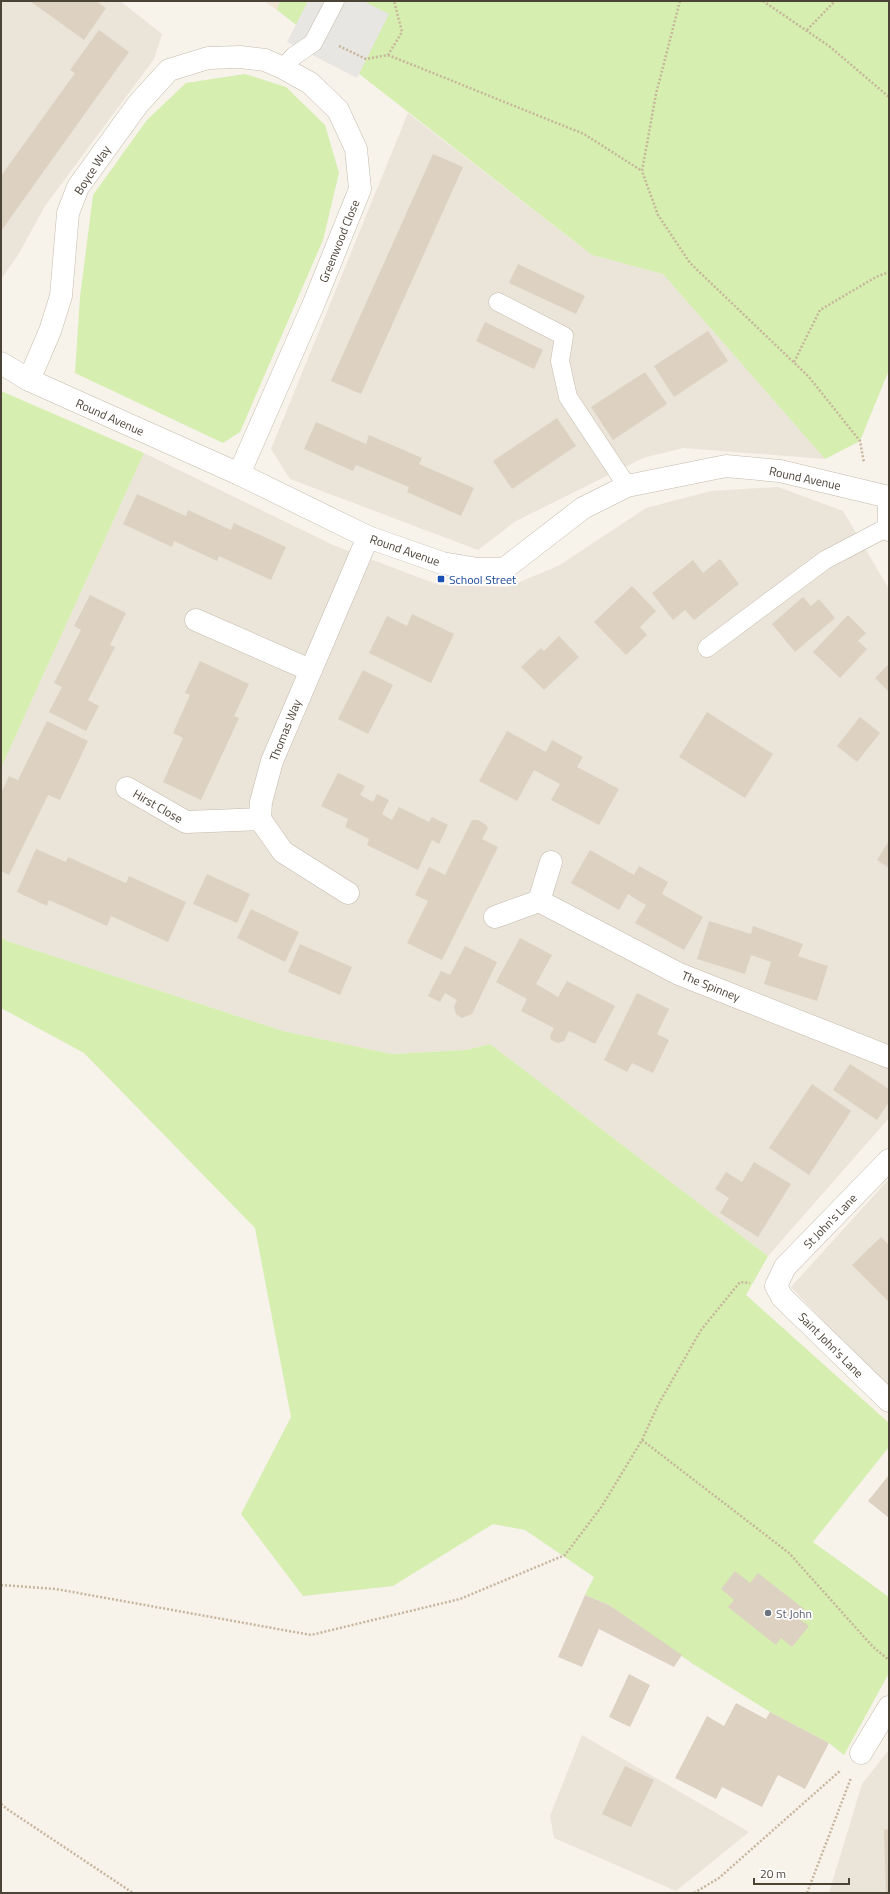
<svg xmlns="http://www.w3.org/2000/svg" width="890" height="1894" font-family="'Titillium Web',sans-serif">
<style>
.residential{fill:#ebe4d9}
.education{fill:#f1e7d4}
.green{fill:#d6eeb0}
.parking{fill:#e8e6e2}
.building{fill:#ddd1c2}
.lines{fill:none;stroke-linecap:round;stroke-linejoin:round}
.lane-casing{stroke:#c4baac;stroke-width:19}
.street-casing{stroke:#c4baac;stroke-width:23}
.path{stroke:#c7b59c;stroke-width:2.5;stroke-dasharray:2 2;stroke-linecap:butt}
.lane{stroke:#fff;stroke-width:18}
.street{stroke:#fff;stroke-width:22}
.transit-dot{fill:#1a4fb4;stroke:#fff;stroke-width:1.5}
.worship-dot{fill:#6b7280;stroke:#fff;stroke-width:1.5}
.labels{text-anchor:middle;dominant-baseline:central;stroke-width:3.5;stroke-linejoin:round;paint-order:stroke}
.street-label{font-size:12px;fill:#4c4337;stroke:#fff}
.transit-label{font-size:12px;fill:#164399;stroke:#fff;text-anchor:start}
.worship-label{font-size:12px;fill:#5b616d;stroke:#fff;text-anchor:start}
</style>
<rect width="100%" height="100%" fill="#f7f3eb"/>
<g class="residential">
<path d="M1,1h119l42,33 -8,25 -109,147 -27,49 -17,24z"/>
<path d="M408,113l184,142 71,19 162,185 -142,-11 -40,10 -127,63 -38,29 -188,-71 -19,-30z"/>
<path d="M144,453l189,92 106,40 69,2 52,-22 86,-57 65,-17 67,-4 65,24 46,78v529l-121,138 -278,-212 -24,6 -74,4 -109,-23 -276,-90 -6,-4v-169z"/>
<path d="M889,1179v212l-98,-104z"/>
<path d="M582,1735l167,97 -73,59 -122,-53 -4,-22z"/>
<path d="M889,1750v143h-60l33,-109z"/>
</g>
<path class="education" d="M264,1h16l-3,9z"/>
<g class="green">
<path d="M280,1h609v369l-29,71 -35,18 -162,-185 -71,-19 -315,-245z"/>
<path d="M245,74l41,13 39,38 14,48 -16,67 -83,192 -17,11 -148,-70 5,-76 13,-102 54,-75 39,-37z"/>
<path d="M1,391l143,62 -143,315z"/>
<path d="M1,937l6,4 276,90 109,23 74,-4 24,-6 278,212 -22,39 143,128v24l-76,95 76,55v76l-45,82 -15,-12 -59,-31 -77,-48 -84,-59 -24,-10 9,-18 -69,-47 -32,-6 -100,62 -90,10 -62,-82 50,-97 -36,-189 -171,-175 -83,-45z"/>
</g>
<path class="parking" d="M308,1h55l26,13 -32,64 -70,-36z"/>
<g class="building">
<path d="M30,1h66l10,7 -22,32z"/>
<path d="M99,30l30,22 -128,179v-55l74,-103 -5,-3z"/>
<path d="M433,154l30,13 -102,227 -30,-13z"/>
<path d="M518,264l67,32 -9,18 -67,-31z"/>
<path d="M485,322l58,28 -9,19 -58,-28z"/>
<path d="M708,331l20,30 -54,36 -20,-31z"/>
<path d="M645,372l22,32 -54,36 -22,-33z"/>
<path d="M557,418l19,28 -64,43 -19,-28z"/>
<path d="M316,422l50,22 3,-9 53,23 -3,6 55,24 -13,28 -54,-24 2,-5 -53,-22 -3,6 -49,-22z"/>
<path d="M137,494l49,22 2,-6 43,20 3,-7 52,24 -15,33 -52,-24 -2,5 -43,-20 -2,6 -49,-23z"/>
<path d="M720,559l19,25 -45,36 -9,-10 -12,10 -21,-27 41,-33 10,13z"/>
<path d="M632,586l24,25 -16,16 7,8 -21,20 -32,-33z"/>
<path d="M90,595l36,18 -16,32 5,2 -27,53 11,6 -13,25 -37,-19 13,-25 -8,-4 27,-53 -7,-4z"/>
<path d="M803,597l8,9 8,-7 16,19 -40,34 -23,-28z"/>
<path d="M412,614l42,20 -23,49 -62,-30 18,-37 20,10z"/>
<path d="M848,615l18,18 -8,8 9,8 -27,29 -27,-26z"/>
<path d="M559,636l20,21 -35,33 -23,-23 20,-19 3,3z"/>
<path d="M200,661l49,23 -15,32 5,2 -38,82 -38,-18 20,-44 -10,-5 17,-38 -5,-2z"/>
<path d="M889,664v28l-14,-14z"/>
<path d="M363,670l30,15 -25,49 -30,-15z"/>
<path d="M707,712l66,42 -28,44 -66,-41z"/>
<path d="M860,717l20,16 -23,29 -20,-16z"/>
<path d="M47,721l41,20 -28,59 -12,-5 -39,80 -8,-4v-78l8,-17 9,4z"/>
<path d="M507,731l39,21 6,-12 31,17 -6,10 42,22 -20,36 -48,-25 9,-16 -26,-14 -17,31 -38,-20z"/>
<path d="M338,773l27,13 -5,9 13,7 4,-8 12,6 -7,14 10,6 7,-13 30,15 3,-5 16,8 -9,19 -7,-4 -14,30 -51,-25 2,-6 -24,-12 3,-8 -27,-13z"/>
<path d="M472,820h6l7,4 3,4 -6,11 16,8 -56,113 -35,-17 21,-42 -13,-6 14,-28 16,8z"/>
<path d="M889,841v27l-12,-8z"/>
<path d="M36,849l30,13 2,-5 58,26 3,-7 57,26 -18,40 -57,-26 -4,10 -58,-26 -2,6 -30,-14z"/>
<path d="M590,850l44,25 5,-9 29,16 -6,12 41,23 -19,33 -49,-27 11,-18 -7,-4 -11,-7 -9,16 -48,-27z"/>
<path d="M207,874l43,20 -13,29 -44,-19z"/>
<path d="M251,909l48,23 -14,30 -48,-24z"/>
<path d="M709,921l42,13 2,-8 50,18 -5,12 30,10 -11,35 -53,-17 7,-22 -20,-7 -6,19 -48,-15z"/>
<path d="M520,938l32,17 -16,29 22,13 9,-16 48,25 -20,38 -26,-13 -5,10 -6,2 -7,-3 -1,-4 4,-8 -33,-17 6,-12 -31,-17z"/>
<path d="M300,944l52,23 -12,28 -52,-23z"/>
<path d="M465,946l32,16 -25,52 -10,4 -6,-4 -2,-7 3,-7 -12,-7 -5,9 -12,-6 13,-25 9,4z"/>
<path d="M637,993l32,16 -12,25 12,6 -16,33 -21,-10 -5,9 -23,-12z"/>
<path d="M850,1064l39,25v13l-12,18 -44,-30z"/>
<path d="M812,1084l39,27 -42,64 -40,-27z"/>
<path d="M754,1162l37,22 -33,53 -38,-24 9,-15 -14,-9 11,-17 16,10z"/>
<path d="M881,1237l8,8v57l-37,-37z"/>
<path d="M889,1475v43l-21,-17z"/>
<path d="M735,1571l15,12 8,-10 46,36 -6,9 11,8 -17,21 -11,-9 -5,7 -48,-38 6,-7 -13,-11z"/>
<path d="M585,1595l24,10 73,50 -8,12 -75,-38 -17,38 -24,-10z"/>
<path d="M629,1674l21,11 -20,42 -21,-10z"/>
<path d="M736,1703l30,16 4,-7 59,31 -24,46 -27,-14 -16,32 -40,-20 -6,12 -41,-21 32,-62 17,10z"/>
<path d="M625,1766l29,14 -23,47 -29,-13z"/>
<path d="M889,1829v64h-3l-2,-63z"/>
</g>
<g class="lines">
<defs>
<g id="lane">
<path d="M283,68l11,-12 19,-13 22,-42"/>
<path d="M498,302l66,34 -4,25 8,36 59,89"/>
<path d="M707,648l118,-88 63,-33"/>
</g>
<g id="street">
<path d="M1,363l28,17 210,94 129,63 74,26 36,6h26l79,-61 44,-22 99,-20 54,5 109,26"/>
<path d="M29,380l21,-49 11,-35 7,-83 10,-26 60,-83 31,-34 39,-12 32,-1 25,3 18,8 27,15 28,27 18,39 4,40 -46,114 -75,171"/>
<path d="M889,504v26"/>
<path d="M196,620l114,50"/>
<path d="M127,788l59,34 74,-3"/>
<path d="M348,893l-65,-41 -23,-33 1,-17 11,-41 96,-224"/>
<path d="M539,901l140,73 210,83"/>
<path d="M495,917l44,-16 12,-39"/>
<path d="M889,1160l-104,107 -9,19 6,11 107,104"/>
<path d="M861,1753l28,-46"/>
</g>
</defs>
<use href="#lane" class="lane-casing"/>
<use href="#street" class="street-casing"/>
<g class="path">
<path d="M680,1l-24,93 -14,77 16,44 32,48 119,114 51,64 4,22"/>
<path d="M763,1l66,45 60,51"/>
<path d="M807,30l28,-29"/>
<path d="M339,46l27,13 22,-4 14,-23 -8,-31"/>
<path d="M388,55l196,79 58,37"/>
<path d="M794,362l26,-52 56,-33 13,-5"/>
<path d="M642,1440l147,113 84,94 16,13"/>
<path d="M1,1585l55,4 255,46 149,-36 105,-44 37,-49 40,-66 16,-35 43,-75 39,-48 10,1"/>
<path d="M1,1804l6,5 126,84"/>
<path d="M694,1893l25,-15 122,-108"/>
<path d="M807,1893l44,-115"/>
</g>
<use href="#lane" class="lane"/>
<use href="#street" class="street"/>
</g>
<rect class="transit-dot" x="437" y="575" width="8" height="8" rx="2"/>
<circle class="worship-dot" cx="768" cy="1613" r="4"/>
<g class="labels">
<g class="street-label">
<text transform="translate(92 170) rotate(-57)">Boyce Way</text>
<text transform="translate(339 241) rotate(-68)">Greenwood Close</text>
<text transform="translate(110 417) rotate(24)">Round Avenue</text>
<text transform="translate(805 478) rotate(12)">Round Avenue</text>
<text transform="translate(405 550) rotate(19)">Round Avenue</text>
<text transform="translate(285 730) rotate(-68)">Thomas Way</text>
<text transform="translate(158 806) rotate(30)">Hirst Close</text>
<text transform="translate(711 986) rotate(22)">The Spinney</text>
<text transform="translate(830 1221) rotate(-46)">St John's Lane</text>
<text transform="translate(831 1345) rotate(45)">Saint John's Lane</text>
</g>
<g class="transit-label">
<text x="449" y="579">School Street</text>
</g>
<g class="worship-label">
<text x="776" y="1613">St John</text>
</g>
</g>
<rect width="890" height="1894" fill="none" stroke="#4c4337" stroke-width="4"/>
<path d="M754 1878v6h95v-6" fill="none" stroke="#4c4337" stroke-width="2"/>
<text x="760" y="1878" font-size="12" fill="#4c4337" stroke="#ffffff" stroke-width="3" paint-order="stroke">20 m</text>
</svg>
